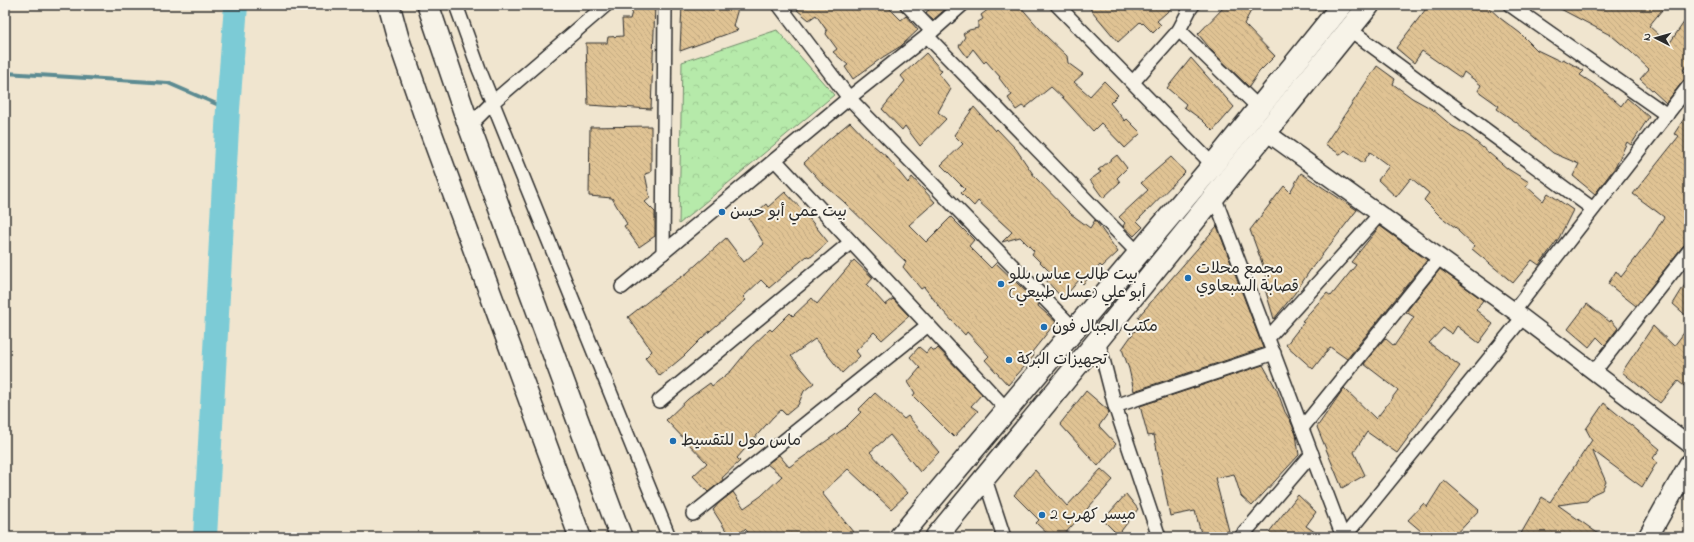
<svg xmlns="http://www.w3.org/2000/svg" width="1694" height="542" font-family="'Indie Flower','Playpen Sans Arabic',sans-serif">
<style>
.forest{fill:url(#forest-crowns);stroke:#708a6a}
.lines{fill:none;stroke-linecap:round;stroke-linejoin:round}
.stream{stroke:#5b8b92;stroke-width:4}
.river{stroke:#7bcbd6;stroke-width:24}
.building{fill:url(#building-back-hatch);stroke:#2b2b2b}
.minor-casing{stroke:#2b2b2b;stroke-width:16}
.tertiary-casing{stroke:#2b2b2b;stroke-width:19}
.secondary-casing{stroke:#2b2b2b;stroke-width:22}
.primary-casing{stroke:#2b2b2b;stroke-width:24}
.minor{stroke:#f7f3e8;stroke-width:13}
.tertiary{stroke:#f7f3e8;stroke-width:16}
.secondary{stroke:#f7f3e8;stroke-width:19}
.primary{stroke:#f7f3e8;stroke-width:21}
.poi-dot{fill:#1f6fb2;stroke:#f7f3e8;stroke-width:1.5}
.labels{text-anchor:middle;dominant-baseline:central;stroke-width:4;stroke-linejoin:round;paint-order:stroke}
.poi-label{font-size:16px;fill:#2b2b2b;stroke:#f7f3e8;text-anchor:start}
</style>
<defs>
<pattern id="forest-crowns" width="20" height="18" patternUnits="userSpaceOnUse"><rect width="20" height="18" fill="#b6eaaa"/><path d="M2 6a3 3 0 1 1 6 0M12 15a3 3 0 1 1 6 0" fill="none" stroke="#9dc992"/></pattern>
<pattern id="building-back-hatch" width="6" height="6" patternUnits="userSpaceOnUse"><rect width="6" height="6" fill="#e0c394"/><path d="M-1 5l2 2M0 0l6 6M5-1l2 2" fill="none" stroke="#c0a880"/></pattern>
</defs>
<rect width="100%" height="100%" fill="#f0e5cf"/>
<filter id="ink" filterUnits="userSpaceOnUse"><feTurbulence type="fractalNoise" baseFrequency=".025" numOctaves="2"/><feDisplacementMap in="SourceGraphic" scale="8" xChannelSelector="R" yChannelSelector="G"/><feConvolveMatrix kernelMatrix="1 2 1 2 8 2 1 2 1" color-interpolation-filters="sRGB"/></filter>
<g filter="url(#ink)">
<path class="forest" d="M777,30l57,65 -155,129 3,-162z"/>
<g class="lines">
<path class="stream" d="M5,73l163,10 60,26"/>
<path class="river" d="M205,537l23,-428 8,-104"/>
</g>
<g class="building">
<path d="M634,5h21l-4,104 -63,-4 -2,-62h21l1,-6 15,-1 -1,-17h8z"/>
<path d="M682,5h57l-6,21 5,4 -58,21z"/>
<path d="M804,5h82l15,15 5,-4 12,14 -17,16 -18,11 -30,22 -8,-12 3,-2 -15,-13 4,-3 -11,-15 1,-3 -11,-16 -7,5 -12,-10z"/>
<path d="M924,5h26l-17,15 -7,-8 3,-2z"/>
<path d="M994,5h25l27,31 21,20 1,7 15,11 -9,8 16,14 14,-15 14,14 -8,8 15,18 2,-2 14,14 -16,15 -24,-25 -8,8 -29,-32 -13,-12 -26,21 -3,-2 -6,4 -8,-12 4,-3 -13,-17 1,-1 -14,-16 -2,2 -11,-14 -6,8 -8,-11 6,-9 -2,-3 6,-4 9,-2v-6l5,-3 -2,-4z"/>
<path d="M1087,5h88l-18,16 4,4 -8,8 -10,-10 -1,1 -2,-2 -22,20z"/>
<path d="M1226,5h28l-10,19 31,32 -16,16 -10,15 -37,-36 -14,-17z"/>
<path d="M1429,5h57l14,13 20,15 17,17 23,11 3,-2 21,12 -4,4 20,13 21,18 6,-8 22,19 -18,28 -4,-3 -11,24 -21,28 -22,-18 6,-12 -26,-11 -37,-31 -19,-13 2,-3 -21,-15 3,-6 -17,-13 -3,6 -39,-27 -8,12 -18,-15z"/>
<path d="M1553,5h113l-17,21 20,18 20,-29v48l-6,7 6,5v3l-6,3 -17,22 -26,-24 9,-10 -18,-17 -19,-16z"/>
<path d="M926,53l16,18 -3,3 12,15 -13,23 8,7 -26,27 -15,-20 -3,4 -20,-21 23,-28 -4,-5z"/>
<path d="M1191,58l43,49 -21,24 -11,-11 -18,-13 2,-3 -19,-16z"/>
<path d="M1377,66l18,13 -2,5 19,14 20,11 20,17 18,11 38,32 21,13 -3,4 17,15 5,-8 25,17 -14,28 -20,27 -7,-5 -19,23 -41,-34 2,-3 -16,-15 1,-1 -18,-13 -17,-17 5,-7 -18,-15 -15,19 -18,-17 11,-14 -19,-14 -7,11 -18,-13 -4,5 -16,-11z"/>
<path d="M974,107l21,24 2,-2 19,20 19,28 36,37 19,14 5,-8 23,32 -16,15 -2,-2 -17,19 -4,-4 -16,19 -17,-19 6,-6 -20,-20 2,-3 -14,-14 -18,5 10,-10 -34,-31 -4,5 -13,-13 4,-4 -24,-24 22,-21 -9,-9z"/>
<path d="M1689,111v131l-6,4 -47,60 -28,-22 8,-13 5,6 29,-37 14,-23 -31,-23 46,-58 -5,-2z"/>
<path d="M850,122l16,17 21,18 21,26 4,-6 23,25 -26,23 17,17 25,-25 23,23 -5,6 22,22 5,-5 43,41 -1,2 18,16 -24,30 2,4 -26,29 -23,-25 4,-4 -22,-24 -2,3 -23,-25 -18,-23 -3,2 -18,-22 3,-5 -63,-61 -21,-18 -18,-20 23,-22z"/>
<path d="M651,126v46l-6,2 5,24 -5,4 10,10v24l-16,11 -15,-21 3,-2 -15,-26 -23,-2 1,-69z"/>
<path d="M1117,155l10,13 -10,10 3,4 -17,16 -13,-18 11,-8 -3,-2z"/>
<path d="M1171,157l14,15 -48,49 6,6 -9,9 -11,-10 2,-3 -6,-6 29,-27 -7,-7z"/>
<path d="M1301,173l56,37 -46,59 -16,24 -21,26 -9,-30 4,-7 -19,-52 34,-44 6,6z"/>
<path d="M785,192l20,21 23,29 -17,15 -4,-1 -38,32 -8,-8 -18,17 3,3 -43,37 -19,19 -24,20 -15,-18 7,-7 -24,-34 37,-29 22,-15 39,-35 18,24 20,-18 -15,-25 17,-15 2,3z"/>
<path d="M1217,226l46,122 -129,43 -5,-22 -7,-20 19,-27 -3,-5z"/>
<path d="M1380,226l47,34 -80,99 -17,-12 -17,22 -27,-24 18,-23 -2,-1 25,-28 4,3 25,-31 -5,-3z"/>
<path d="M854,260l19,18 -6,7 18,20 8,-6 16,17 -27,24 -8,-8 -18,19 4,5 -18,17 -27,-34 -24,17 23,27 -10,8 -6,14 -12,10 -5,-5 -8,7 -36,41 3,3 -18,17 1,2 -15,12 -15,-16 14,-13 -41,-43 22,-21 22,-16 2,3 19,-15 18,-22 21,-20 2,2 18,-18 3,3 19,-18 5,6z"/>
<path d="M1440,269l43,31 -7,10 17,14 -14,19 -22,-17 -5,8 -9,-6 -14,15 31,23 -63,87 -30,-21 -13,20 11,23 -23,13 -25,-61 27,-39 32,31 13,-17 9,-12 -34,-26 21,-26 9,8 20,-29 -8,-5z"/>
<path d="M1689,278v40l-16,-14z"/>
<path d="M1587,304l23,18 1,-2 7,8 -13,17 -8,-8 -8,10 -21,-18z"/>
<path d="M1653,326l21,20 15,-20v64l-11,-9 -18,22 -38,-31z"/>
<path d="M919,347l7,6 4,-5 5,3 3,-3 44,46 -11,12 7,5 -24,26 -41,-41 2,-3 -7,-11 12,-14 -10,-11z"/>
<path d="M1263,365l14,25 8,22 5,8 6,14 3,21 -47,51 -11,-10 -7,-22 -19,4 14,53 -27,6 -7,-26 -25,5 -16,-81 -6,1 -8,-30z"/>
<path d="M1086,391l22,19 1,2 -10,14 17,18 -18,22 -38,-42z"/>
<path d="M875,393l29,26 4,-3 31,36 -19,20 -30,-37 -20,17 38,41 -17,16 -43,-40 -26,24 35,44h-104l-8,-8 -11,8h-4l-17,-27 6,-7 14,-11 11,16 17,-12 21,-20 -15,-12 12,-9 10,12 56,-39 16,-16 -3,-2z"/>
<path d="M1604,403l56,46 -7,9 4,4 -15,25 -50,-37 14,32 -4,8 -9,4 -6,7 -29,4 45,32h-84l23,-40 8,5 42,-62 -6,-11z"/>
<path d="M1101,469l12,11 -51,57h-11l-15,-14 3,-3 -25,-25 21,-25 32,36z"/>
<path d="M1444,480l35,30 -25,27h-26l-20,-17 16,-17 3,4z"/>
<path d="M1126,494l12,15 -20,26 -15,-15z"/>
<path d="M1298,495l18,17 -10,14 16,11h-47l-6,-5z"/>
</g>
<g class="lines">
<defs>
<g id="minor">
<path d="M456,5l23,64 190,468"/>
<path d="M779,5l70,93 226,232"/>
<path d="M907,5l25,26"/>
<path d="M1057,5l156,160"/>
<path d="M1510,5l157,110"/>
<path d="M1349,29l244,180"/>
<path d="M1179,30l80,78"/>
<path d="M927,36l211,217"/>
<path d="M1133,82l46,-52 11,-21 3,-4"/>
<path d="M469,126l24,-24 113,-97"/>
<path d="M775,160l232,250"/>
<path d="M1214,196l129,341"/>
<path d="M663,253l2,-248"/>
<path d="M622,287l227,-189 78,-62 35,-31"/>
<path d="M1514,311l175,-225"/>
<path d="M1268,338l112,-124"/>
<path d="M1098,340l17,66 44,131"/>
<path d="M1594,372l95,-121"/>
<path d="M659,401l192,-159"/>
<path d="M1115,406l159,-53"/>
<path d="M1302,428l138,-171"/>
<path d="M985,479l19,58"/>
<path d="M693,514l235,-189"/>
<path d="M1241,537l71,-83"/>
<path d="M1344,537l179,-220"/>
</g>
<path id="tertiary" d="M1266,132l248,179 175,133"/>
<path id="secondary" d="M1648,537l41,-73"/>
<g id="primary">
<path d="M389,5l9,33 27,78 155,421"/>
<path d="M428,5l41,121 152,411"/>
<path d="M900,537l313,-372 129,-160"/>
<path d="M936,537l162,-197 271,-335"/>
</g>
</defs>
<use href="#minor" class="minor-casing"/>
<use href="#tertiary" class="tertiary-casing"/>
<use href="#secondary" class="secondary-casing"/>
<use href="#primary" class="primary-casing"/>
<use href="#minor" class="minor"/>
<use href="#tertiary" class="tertiary"/>
<use href="#secondary" class="secondary"/>
<use href="#primary" class="primary"/>
</g>
</g>
<g class="poi-dot">
<circle cx="722" cy="212" r="4"/>
<circle cx="1188" cy="278" r="4"/>
<circle cx="1001" cy="284" r="4"/>
<circle cx="1044" cy="327" r="4"/>
<circle cx="1009" cy="360" r="4"/>
<circle cx="673" cy="441" r="4"/>
<circle cx="1042" cy="515" r="4"/>
</g>
<g class="labels">
<g class="poi-label">
<text x="730" y="212">بيت عمي أبو حسن</text>
<text x="1196" y="269">مجمع محلات<tspan x="1196" dy="18">قصابة السبعاوي</tspan></text>
<text x="1009" y="275">بيت طالب عباس بللو<tspan x="1009" dy="18">أبو علي (عسل طبيعي)</tspan></text>
<text x="1052" y="327">مكتب الجبال فون</text>
<text x="1017" y="360">تجهيزات البركة</text>
<text x="681" y="441">ماس مول للتقسيط</text>
<text x="1050" y="515">ميسر كهرب 2</text>
</g>
</g>
<rect width="1694" height="542" fill="none" stroke="#f7f3e8" stroke-width="20"/>
<rect x="10" y="10" width="1674" height="522" fill="none" stroke="#2b2b2b" stroke-width="1.5" filter="url(#ink)"/>
<g transform="translate(1656 38) rotate(276)" stroke="#f7f3e8" stroke-width="3" paint-order="stroke">
<path d="M0-3L7 15L0 10L-7 15Z" fill="#2b2b2b"/>
<text y="-6" font-size="11" font-weight="bold" text-anchor="middle" fill="#2b2b2b">N</text>
</g>
</svg>
